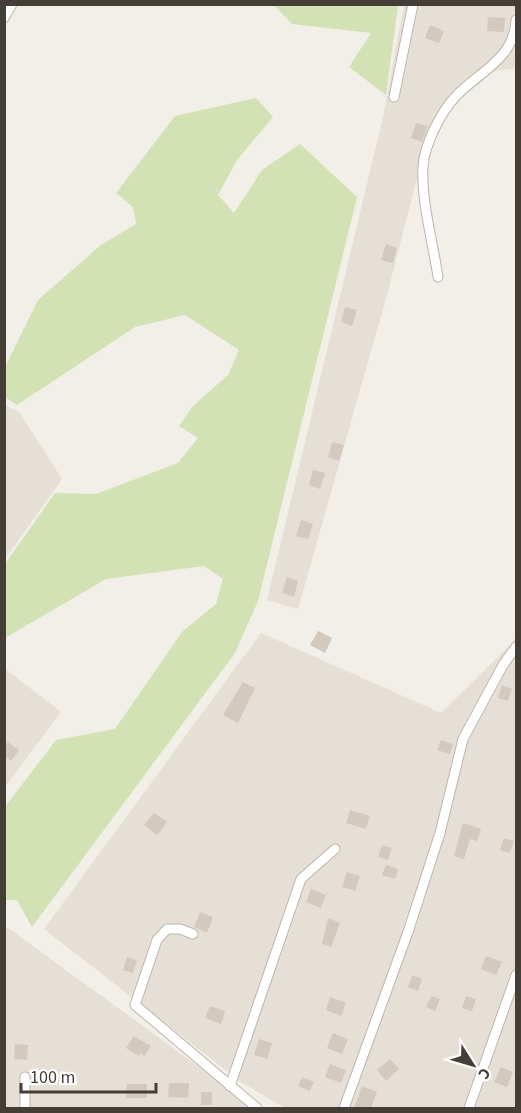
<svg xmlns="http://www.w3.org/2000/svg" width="521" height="1113" font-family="'Source Sans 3',sans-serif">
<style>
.residential{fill:#e6dfd6}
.green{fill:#d2e2b4}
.building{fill:#d3c9be}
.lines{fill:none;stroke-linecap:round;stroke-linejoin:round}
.minor-casing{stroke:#bdb5ab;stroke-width:11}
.minor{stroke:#fff;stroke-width:9}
</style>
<rect width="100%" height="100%" fill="#f2eee8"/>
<g class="residential">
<path d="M404,5h112v63l-21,3 -46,30 -22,38 -40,156 -89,314 -31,-9 116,-483z"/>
<path d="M5,405l14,7 43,67 -57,80z"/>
<path d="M261,633l180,80 73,-72 2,-7v474h-231l-44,-26 -197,-153z"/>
<path d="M4,668l57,44 -56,75h-1z"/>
<path d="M4,925l221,161 28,22h-248z"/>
</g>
<g class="green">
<path d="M274,5h124l-12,90 -37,-28 22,-34 -79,-9z"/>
<path d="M256,98l17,19 -36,43 -19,35 16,18 28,-43 38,-26 57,53 -99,404 -23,52 -203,274 -15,-27h-12v-93l51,-67 59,-11 67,-97 34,-28 7,-25 -19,-13 -98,13 -101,59v-74l50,-71 41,1 82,-31 20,-25 -19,-12 14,-20 35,-31 11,-25 -54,-35 -50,12 -118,78 -12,-8v-30l33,-67 63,-55 35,-21 -3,-17 -17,-14 59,-77z"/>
</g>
<g class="building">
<path d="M488,17l17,1 -1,14 -17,-1z"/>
<path d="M430,25l14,6 -5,12 -14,-5z"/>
<path d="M416,123l12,3 -6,16 -11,-4z"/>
<path d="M386,244l11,4 -4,15 -12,-3z"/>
<path d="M345,307l12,3 -5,16 -11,-4z"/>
<path d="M332,442l12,3 -5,16 -11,-4z"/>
<path d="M313,470l12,3 -5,16 -11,-4z"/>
<path d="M301,520l12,4 -5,15 -12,-3z"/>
<path d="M287,577l11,4 -4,16 -12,-4z"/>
<path d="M318,631l14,7 -7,15 -15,-8z"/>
<path d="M243,682l12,6 -17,35 -15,-8z"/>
<path d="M502,685l10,4 -4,12 -10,-3z"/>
<path d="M441,740l12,4 -3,10 -13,-4z"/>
<path d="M8,742l11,8 -8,11 -7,-5v-10z"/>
<path d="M350,810l20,6 -4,13 -20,-6z"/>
<path d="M154,813l13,9 -10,13 -13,-10z"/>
<path d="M463,823l18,6 -4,12 -7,-2 -6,20 -10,-3z"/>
<path d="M504,838l10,3 -4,12 -10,-3z"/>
<path d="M382,845l10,3 -4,12 -10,-3z"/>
<path d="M386,865l12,4 -3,10 -13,-4z"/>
<path d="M347,872l13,4 -5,15 -13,-4z"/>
<path d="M311,889l15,6 -5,13 -15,-6z"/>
<path d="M200,912l13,5 -6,16 -13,-6z"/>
<path d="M328,918l12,5 -9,24 -9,-3z"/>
<path d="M486,956l16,6 -6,13 -15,-6z"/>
<path d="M127,957l10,4 -4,12 -10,-3z"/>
<path d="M412,975l10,4 -4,12 -10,-4z"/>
<path d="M431,996l9,3 -5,12 -9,-4z"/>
<path d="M466,996l10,3 -4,12 -10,-3z"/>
<path d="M330,997l16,6 -5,13 -15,-6z"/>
<path d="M210,1006l15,5 -4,13 -16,-6z"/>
<path d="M333,1033l15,6 -6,15 -15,-6z"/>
<path d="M134,1036l17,10 -6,10 -5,-3 -1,3 -13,-8z"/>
<path d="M259,1039l13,4 -5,16 -13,-4z"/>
<path d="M15,1044l13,1 -1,15 -13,-1z"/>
<path d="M390,1059l9,10 -13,12 -9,-11z"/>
<path d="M330,1064l16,6 -5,13 -16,-6z"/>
<path d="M501,1067l12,5 -6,15 -13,-5z"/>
<path d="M302,1077l12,5 -4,9 -12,-5z"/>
<path d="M169,1083h20l-1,15 -20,-1z"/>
<path d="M127,1084h20v14h-21z"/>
<path d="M362,1086l15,6 -6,16h-17z"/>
<rect x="201" y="1092" width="11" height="13"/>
</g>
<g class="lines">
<defs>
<g id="minor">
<path d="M4,18l8,-14"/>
<path d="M394,97l19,-93"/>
<path d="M438,277c-5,-34 -17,-77 -15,-110 1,-22 18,-55 33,-71 23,-24 59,-38 60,-76"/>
<path d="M193,934l-13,-5h-13l-10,11 -22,65 122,103"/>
<path d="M230,1086l71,-207 34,-30"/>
<path d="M25,1108v-31"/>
<path d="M344,1108l64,-176 32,-99 23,-94 40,-74 13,-18"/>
<path d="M469,1108l47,-133"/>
</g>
</defs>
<use href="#minor" class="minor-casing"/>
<use href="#minor" class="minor"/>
</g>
<rect width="521" height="1113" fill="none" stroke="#453e37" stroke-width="12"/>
<g transform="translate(473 1065) rotate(127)" stroke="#ffffff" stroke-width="4.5" paint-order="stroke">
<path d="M0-4.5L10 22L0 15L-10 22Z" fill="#453e37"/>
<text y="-9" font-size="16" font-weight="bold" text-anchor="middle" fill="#453e37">С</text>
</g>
<path d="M21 1083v9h135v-9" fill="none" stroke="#453e37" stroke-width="3"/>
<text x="30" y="1083" font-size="18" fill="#453e37" stroke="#ffffff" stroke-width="4.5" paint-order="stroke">100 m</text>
</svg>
